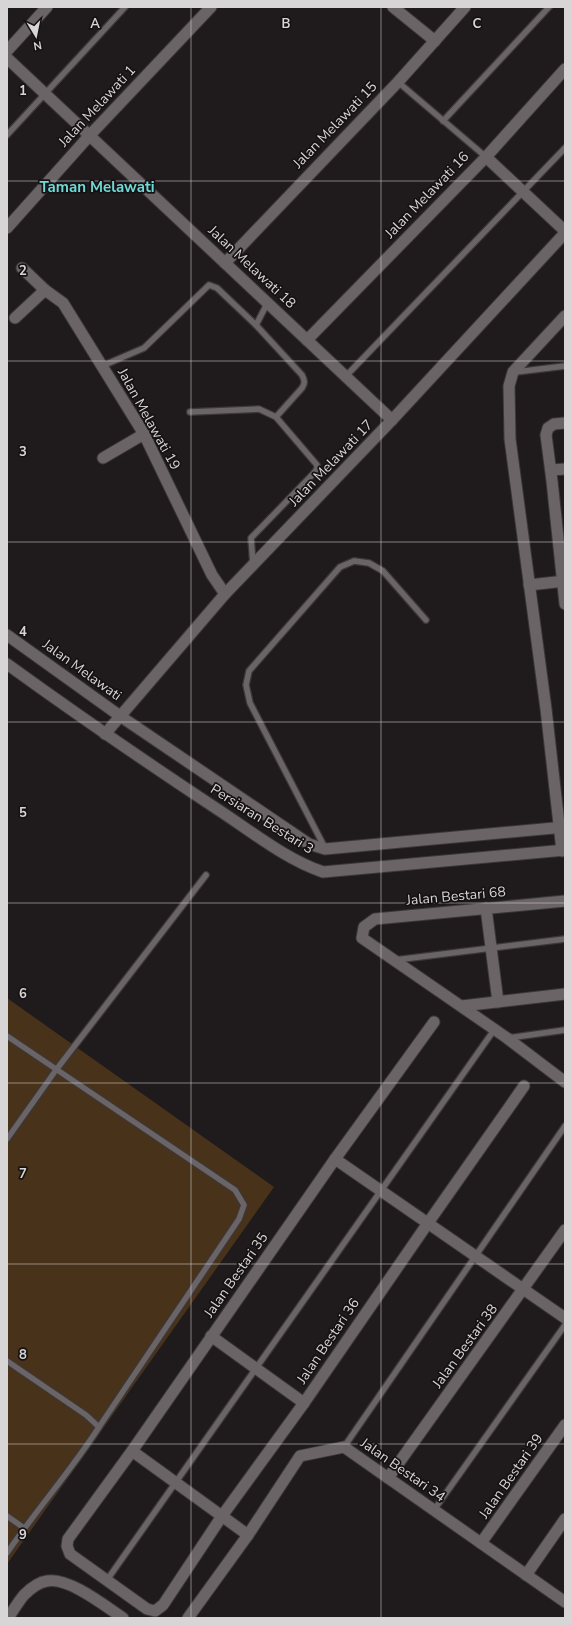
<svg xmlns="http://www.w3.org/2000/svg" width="572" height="1625" font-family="'Nunito Sans',sans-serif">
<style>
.green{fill:#49321a}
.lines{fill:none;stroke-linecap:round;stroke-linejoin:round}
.service-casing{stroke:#3b3839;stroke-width:8}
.minor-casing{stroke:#3b3839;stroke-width:13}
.tertiary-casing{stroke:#3b3839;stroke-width:13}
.service{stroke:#6a6466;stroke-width:5.5}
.minor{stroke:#6a6466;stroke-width:11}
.tertiary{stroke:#6a6466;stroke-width:11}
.grid{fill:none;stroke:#d8d5d6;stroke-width:1;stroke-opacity:0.55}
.labels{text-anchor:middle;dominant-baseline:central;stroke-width:3.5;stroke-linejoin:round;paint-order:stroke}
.street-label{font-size:14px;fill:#d8d5d6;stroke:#161213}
.neighbourhood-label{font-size:15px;font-weight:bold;fill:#6fdbd8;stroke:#161213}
.grid-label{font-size:13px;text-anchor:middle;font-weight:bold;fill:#d8d5d6;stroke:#161213;stroke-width:3.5;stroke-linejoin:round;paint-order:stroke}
</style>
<rect width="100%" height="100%" fill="#1f1b1c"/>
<path class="green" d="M7,998l267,189 -267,377z"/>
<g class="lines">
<defs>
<g id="service">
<path d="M398,82l88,75"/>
<path d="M443,121l106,-114"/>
<path d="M7,135l118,-128"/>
<path d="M256,325l12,-23"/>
<path d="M102,366l42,-18 65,-63 8,3 39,37 46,50c3,6 3,8 0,13l-26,29"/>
<path d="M516,372l49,-6"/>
<path d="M346,376l219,-228"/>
<path d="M190,412l69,-3 17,8 41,48v4l-3,4 -63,65 2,26"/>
<path d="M325,848l-75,-145 -4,-18 3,-14 91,-104 14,-6 15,2 14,8 43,49"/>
<path d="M395,960l170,-21"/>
<path d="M7,1036l228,154 9,15 -5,14 -140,208"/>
<path d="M508,1038l57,-8"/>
<path d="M7,1139l49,-69 150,-195"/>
<path d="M7,1361l79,54 13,12c-28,44 -63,83 -92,126"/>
<path d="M344,1447l221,-321"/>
<path d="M434,1510l131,-185"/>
<path d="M7,1516l17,12"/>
<path d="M107,1580l387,-550"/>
</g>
<g id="minor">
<path d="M393,7l42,34"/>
<path d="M7,51l40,-44"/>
<path d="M7,58l385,362"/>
<path d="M486,157l79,74"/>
<path d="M7,228l83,-93 121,-128"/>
<path d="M225,263l173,-181 67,-75"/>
<path d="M22,268l23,22"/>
<path d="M15,318l30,-28 18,13 81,131 68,141 13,19"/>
<path d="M307,340l179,-183 79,-88"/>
<path d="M565,423l-11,1 -6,4 -2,7 6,46 13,123"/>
<path d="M103,458l41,-24"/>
<path d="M551,470l14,-1"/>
<path d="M529,585l36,-4"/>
<path d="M105,734l120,-140 167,-174 173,-187"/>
<path d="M562,851l-16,-142 -36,-270 -1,-53 4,-14 52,-56"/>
<path d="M565,901l-190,18 -11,8 -2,11 145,100 58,44"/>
<path d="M486,908l12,94"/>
<path d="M462,1006l103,-12"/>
<path d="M434,1022l-99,137 -203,292 -64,88 -1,7 3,8 77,55 8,2 8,-6 59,-89 82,-113 124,-180 96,-137"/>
<path d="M335,1159l230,159"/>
<path d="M211,1336l93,67"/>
<path d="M132,1451l116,84"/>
<path d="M388,1478l177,-248"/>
<path d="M481,1543l84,-118"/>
<path d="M526,1575l39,-56"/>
<path d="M188,1618l60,-83 52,-79 44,-9 221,155"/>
</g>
<g id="tertiary">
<path d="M7,635l113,81 189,128 16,5 11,-1 229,-21"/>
<path d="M7,664c69,50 139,98 210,145 34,22 68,50 106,63l242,-22"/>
<path d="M8,1618c5,-7 10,-16 16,-23 6,-6 15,-13 23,-14 22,-4 58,25 76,37"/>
</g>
</defs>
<use href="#service" class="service-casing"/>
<use href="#minor" class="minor-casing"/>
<use href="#tertiary" class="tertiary-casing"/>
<use href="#service" class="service"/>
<use href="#minor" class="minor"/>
<use href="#tertiary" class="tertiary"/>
</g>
<path class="grid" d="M191,7v1611M381,7v1611M7,181h558M7,361h558M7,542h558M7,722h558M7,903h558M7,1083h558M7,1264h558M7,1444h558"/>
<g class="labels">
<g class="street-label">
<text transform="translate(97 106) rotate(-47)">Jalan Melawati 1</text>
<text transform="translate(335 125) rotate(-46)">Jalan Melawati 15</text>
<text transform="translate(427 195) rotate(-46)">Jalan Melawati 16</text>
<text transform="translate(252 267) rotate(43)">Jalan Melawati 18</text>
<text transform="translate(149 419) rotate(61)">Jalan Melawati 19</text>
<text transform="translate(331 463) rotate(-46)">Jalan Melawati 17</text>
<text transform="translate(82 670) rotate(36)">Jalan Melawati</text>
<text transform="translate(262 819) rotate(32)">Persiaran Bestari 3</text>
<text transform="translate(456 896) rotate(-5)">Jalan Bestari 68</text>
<text transform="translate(236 1275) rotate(-55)">Jalan Bestari 35</text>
<text transform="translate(328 1341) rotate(-56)">Jalan Bestari 36</text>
<text transform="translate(465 1346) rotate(-54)">Jalan Bestari 38</text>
<text transform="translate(403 1470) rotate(35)">Jalan Bestari 34</text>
<text transform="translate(511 1476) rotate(-55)">Jalan Bestari 39</text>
</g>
<g class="neighbourhood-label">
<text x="97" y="187">Taman Melawati</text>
</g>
</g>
<g class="grid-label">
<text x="95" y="28">A</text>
<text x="286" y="28">B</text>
<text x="477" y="28">C</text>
<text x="23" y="95">1</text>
<text x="23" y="275">2</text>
<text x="23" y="456">3</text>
<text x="23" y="636">4</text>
<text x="23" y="817">5</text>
<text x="23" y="998">6</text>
<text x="23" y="1178">7</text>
<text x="23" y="1359">8</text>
<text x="23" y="1539">9</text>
</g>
<rect width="572" height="1625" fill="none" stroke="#d8d5d6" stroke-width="16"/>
<g transform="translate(36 36) rotate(170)" stroke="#161213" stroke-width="3" paint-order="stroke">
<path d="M0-3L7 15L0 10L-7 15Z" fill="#d8d5d6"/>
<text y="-6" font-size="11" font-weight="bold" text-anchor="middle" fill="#d8d5d6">N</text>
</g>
</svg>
